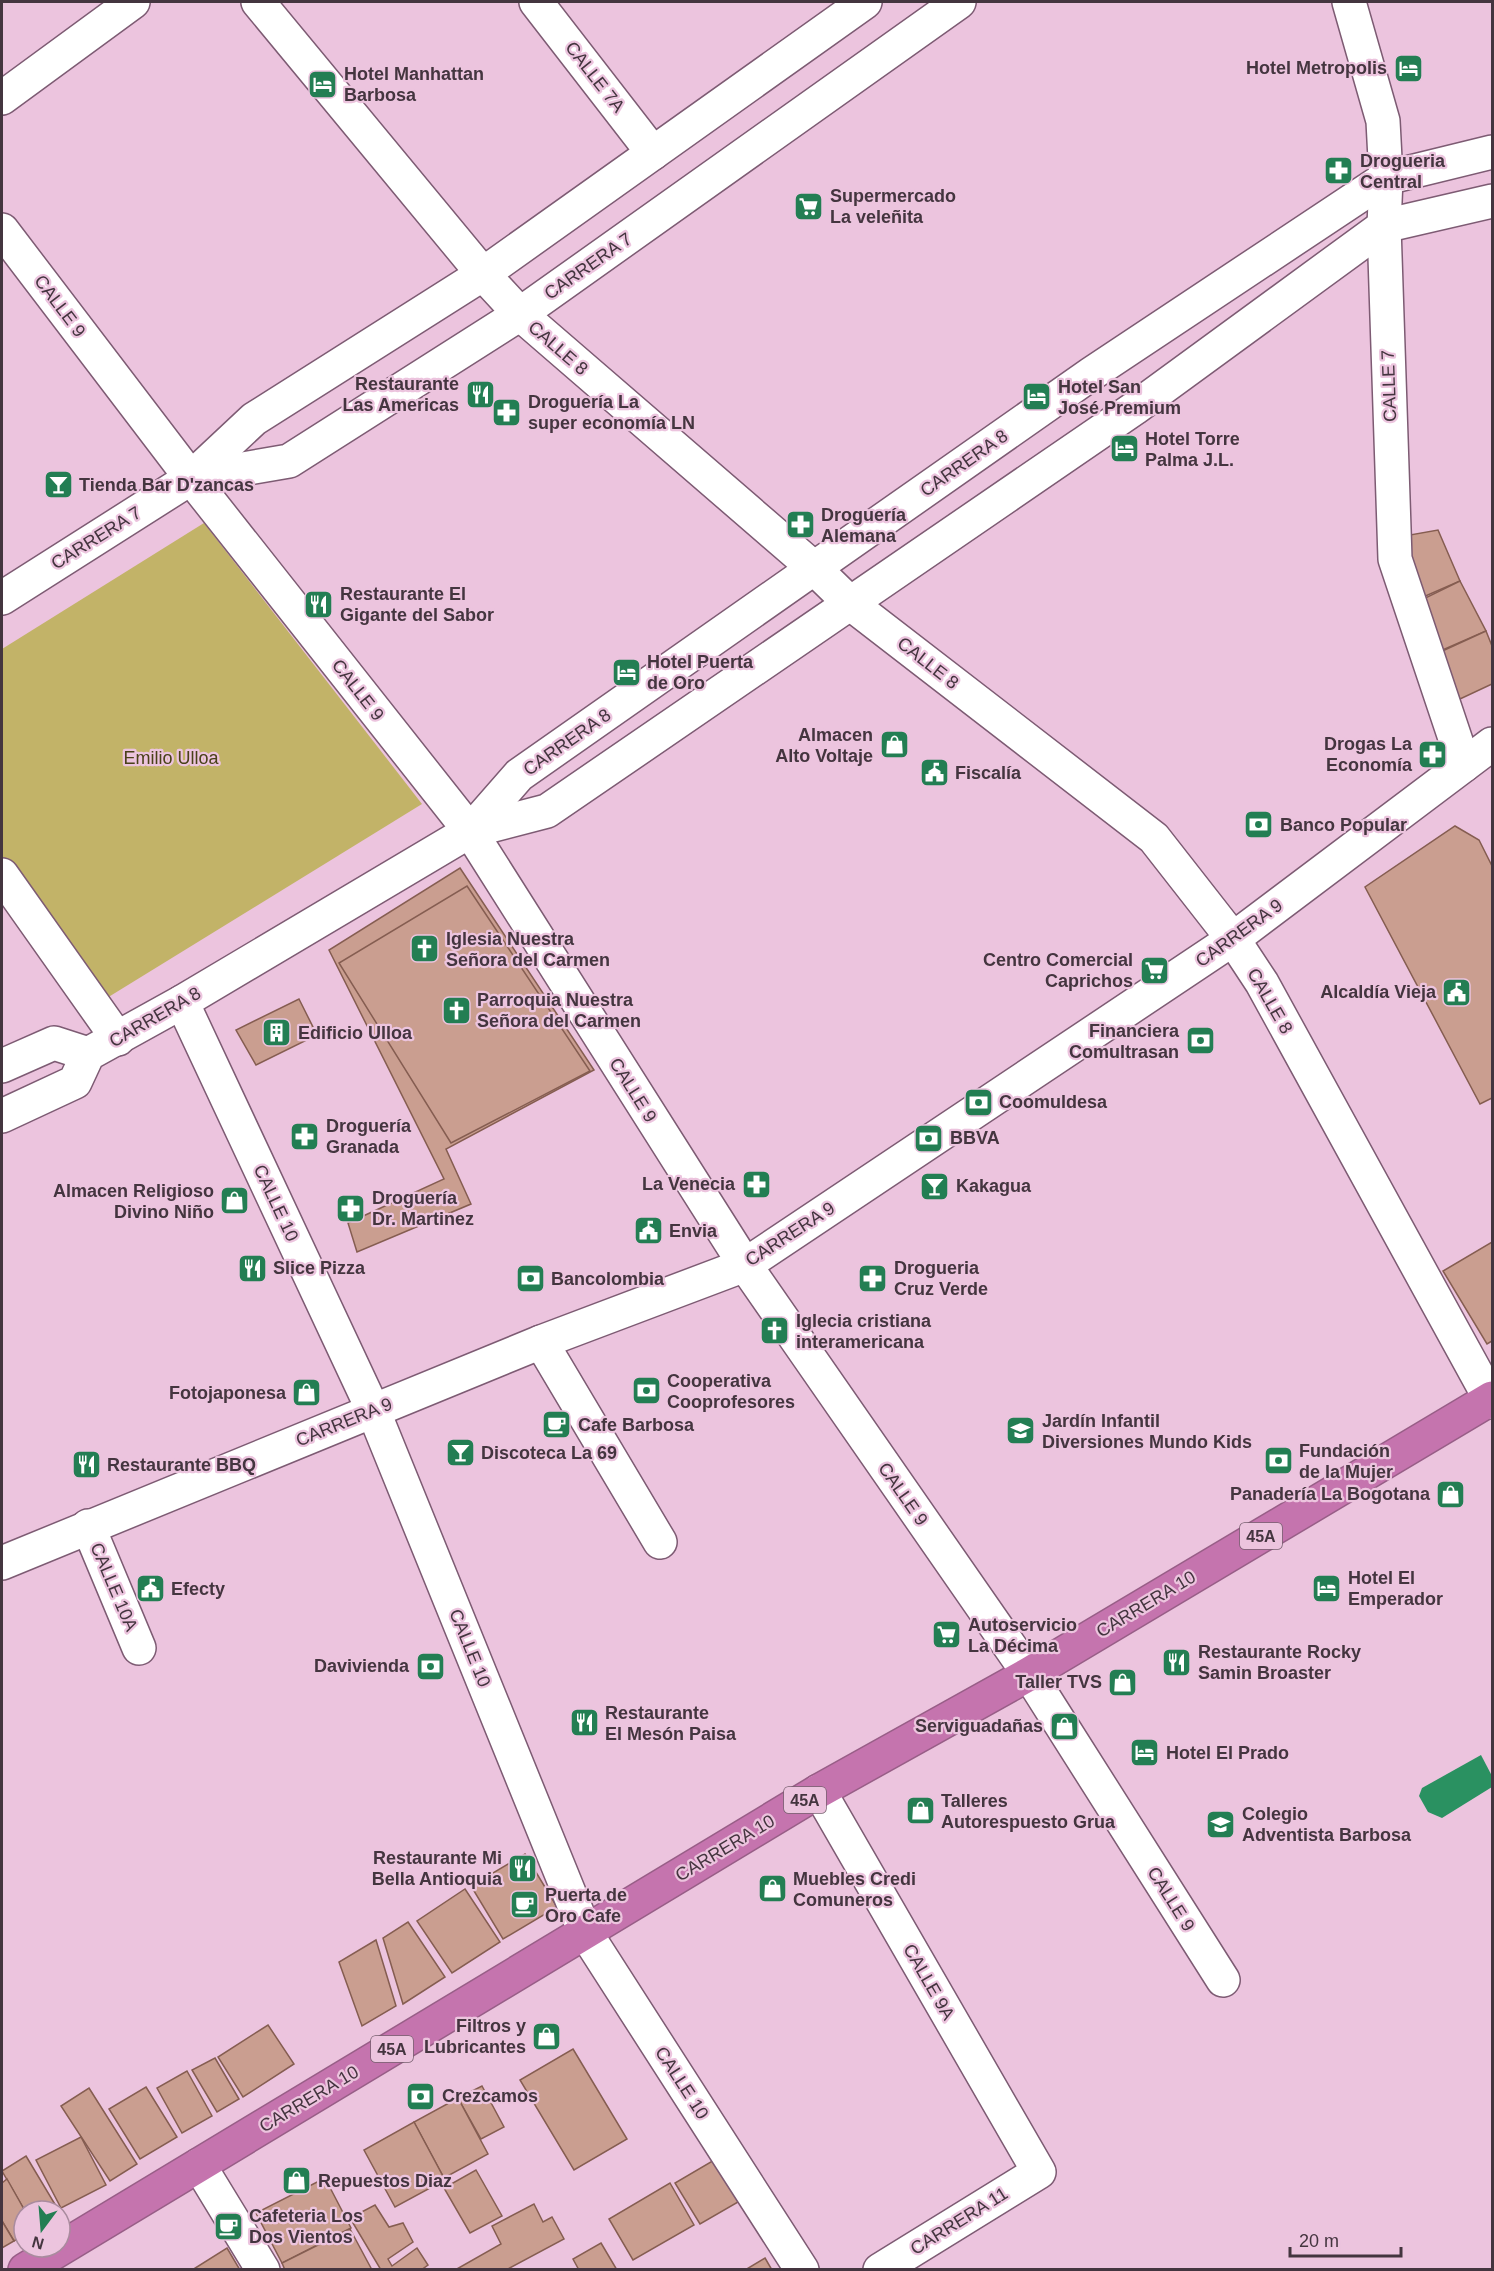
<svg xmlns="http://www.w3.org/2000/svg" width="1494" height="2271" font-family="Helvetica,sans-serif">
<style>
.green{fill:#c2b368}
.water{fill:#2a9161}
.building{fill:#ca9e90;stroke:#855d51;stroke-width:1.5}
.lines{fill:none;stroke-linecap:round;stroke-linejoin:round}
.minor-casing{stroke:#7d5b73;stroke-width:36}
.highway-casing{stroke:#985e87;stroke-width:36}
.minor{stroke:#fff;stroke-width:33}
.highway{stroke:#c574ae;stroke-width:33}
.labels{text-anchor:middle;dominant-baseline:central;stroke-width:4.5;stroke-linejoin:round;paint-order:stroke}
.shield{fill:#ecc4de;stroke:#76606f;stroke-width:1.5}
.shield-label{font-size:16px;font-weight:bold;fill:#44353f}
.poi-label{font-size:18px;font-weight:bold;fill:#44353f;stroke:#ecc4de;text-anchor:start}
.street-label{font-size:18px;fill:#44353f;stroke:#ecc4de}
.park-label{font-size:18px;fill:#494118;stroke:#ecc4de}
</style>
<rect width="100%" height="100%" fill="#ecc4de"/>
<path class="green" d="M204,523l218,281 -320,197 -100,-141v-211z"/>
<path class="water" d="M1481,1755l11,21v11l-50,31 -14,-6 -9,-16 3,-8z"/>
<g class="building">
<path d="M1438,530l22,51 -46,20 -10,-65z"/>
<path d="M1460,581l26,50 -48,21 -23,-49z"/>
<path d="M1486,631l6,15v38l-32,15 -22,-46z"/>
<path d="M1455,826l24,14 13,26v232l-12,6 -115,-217z"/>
<path d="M460,868l134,202 -148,79 25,55 -114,48 -9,-29 96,-44 -115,-229z"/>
<path d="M467,886l123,185 -139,72 -112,-180z"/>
<path d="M299,999l18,36 -61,30 -20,-35z"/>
<path d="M1492,1242v99l-5,3 -44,-73z"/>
<path d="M525,1854l32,53 -54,32 -32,-53z"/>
<path d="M465,1889l35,53 -48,31 -35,-52z"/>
<path d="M408,1922l37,55 -42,27 -20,-66z"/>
<path d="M376,1940l20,66 -34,20 -23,-64z"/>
<path d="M268,2025l26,39 -51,33 -25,-40z"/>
<path d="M573,2049l54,90 -53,31 -54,-90z"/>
<path d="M215,2058l24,41 -22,13 -25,-42z"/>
<path d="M187,2071l25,45 -30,17 -25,-45z"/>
<path d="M482,2086l22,41 -23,12 -23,-41z"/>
<path d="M146,2087l31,50 -37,22 -31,-50z"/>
<path d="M89,2088l48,76 -27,17 -49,-75z"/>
<path d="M458,2098l30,56 -44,24 -30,-56z"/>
<path d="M414,2122l31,58 -50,27 -31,-57z"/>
<path d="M81,2137l25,48 -45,23 -25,-48z"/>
<path d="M26,2156l33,55h-34l-23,-40z"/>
<path d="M721,2156l24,42 -45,26 -25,-41z"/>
<path d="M476,2170l26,46 -32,17 -26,-45z"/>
<path d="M325,2178l26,50 -69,35 -26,-50z"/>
<path d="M7,2179l18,32 -1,24 -10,6 -12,-20v-38z"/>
<path d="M670,2183l24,42 -61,35 -24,-41z"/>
<path d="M534,2204l9,18 9,-5 12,22 -58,31h-51l46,-26 -9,-18z"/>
<path d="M375,2205l14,22 14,-4 10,19 -25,17 4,7 25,-18 11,17 -7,5h-40l-31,-52z"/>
<path d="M2,2221l12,20 -12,7z"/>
<path d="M350,2229l22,41h-87l-3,-7z"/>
<path d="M601,2243l16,27h-38l-6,-11z"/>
<path d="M227,2248l13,22h-48z"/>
<path d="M765,2258l7,12h-27z"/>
</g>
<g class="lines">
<defs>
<g id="minor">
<path d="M258,2l225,272 37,40 295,255 36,35 303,234 79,101 29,44 230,419"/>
<path d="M536,2l117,151"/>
<path d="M1349,2l34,119 3,57 -2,48 11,333 69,206"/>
<path d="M2,98l131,-96"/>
<path d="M2,230l189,248 279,353 275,434 284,409 194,306"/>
<path d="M191,478l98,-17 231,-147 439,-312"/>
<path d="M2,598l189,-120 63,-59 229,-145 382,-272"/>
<path d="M470,831l49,-56 572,-401 295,-196 106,-26"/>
<path d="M2,875l116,164"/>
<path d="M182,1002l191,408 212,522 217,338"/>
<path d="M2,1066l52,-23 34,11"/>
<path d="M2,1116l73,-34 13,-28 94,-52 288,-171 77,-20 588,-403 249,-182 108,-25"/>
<path d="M541,1342l119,200"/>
<path d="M88,1526l51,122"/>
<path d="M2,1563l539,-221 204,-77 488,-326 259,-195"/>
<path d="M819,1791l220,381 -159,98"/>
<path d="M199,2165l64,105"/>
</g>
<path id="highway" d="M25,2270l794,-479 210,-117 463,-276"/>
</defs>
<use href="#minor" class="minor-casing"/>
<use href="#highway" class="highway-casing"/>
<use href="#minor" class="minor"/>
<use href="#highway" class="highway"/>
</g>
<defs>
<symbol id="hotel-square" viewBox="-11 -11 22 22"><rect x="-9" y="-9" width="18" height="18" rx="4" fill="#237e53" stroke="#ecc4de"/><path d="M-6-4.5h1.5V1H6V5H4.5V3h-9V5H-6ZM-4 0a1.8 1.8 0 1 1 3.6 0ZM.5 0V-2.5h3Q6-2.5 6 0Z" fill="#fff"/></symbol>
<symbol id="pharmacy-square" viewBox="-11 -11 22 22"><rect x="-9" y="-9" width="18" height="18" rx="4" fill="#237e53" stroke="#ecc4de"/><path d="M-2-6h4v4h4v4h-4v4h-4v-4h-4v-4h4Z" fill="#fff"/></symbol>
<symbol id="supermarket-square" viewBox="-11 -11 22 22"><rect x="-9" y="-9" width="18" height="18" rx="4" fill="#237e53" stroke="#ecc4de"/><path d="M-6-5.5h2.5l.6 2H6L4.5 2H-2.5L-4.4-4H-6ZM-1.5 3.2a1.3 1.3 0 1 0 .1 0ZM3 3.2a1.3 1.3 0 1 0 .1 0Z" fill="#fff"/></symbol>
<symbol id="restaurant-square" viewBox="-11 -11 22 22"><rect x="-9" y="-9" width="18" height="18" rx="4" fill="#237e53" stroke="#ecc4de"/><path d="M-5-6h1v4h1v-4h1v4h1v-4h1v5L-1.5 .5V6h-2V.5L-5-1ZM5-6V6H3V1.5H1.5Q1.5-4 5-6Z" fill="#fff"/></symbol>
<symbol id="bar-square" viewBox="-11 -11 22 22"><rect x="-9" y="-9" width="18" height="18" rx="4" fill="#237e53" stroke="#ecc4de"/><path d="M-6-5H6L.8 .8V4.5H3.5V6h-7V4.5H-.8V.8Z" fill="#fff"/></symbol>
<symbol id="shop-square" viewBox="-11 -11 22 22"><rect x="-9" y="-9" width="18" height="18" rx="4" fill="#237e53" stroke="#ecc4de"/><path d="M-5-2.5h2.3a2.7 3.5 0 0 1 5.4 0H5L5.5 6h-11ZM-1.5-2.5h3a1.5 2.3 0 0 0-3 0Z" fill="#fff"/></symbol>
<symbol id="civic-square" viewBox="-11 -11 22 22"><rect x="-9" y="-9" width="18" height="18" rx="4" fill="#237e53" stroke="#ecc4de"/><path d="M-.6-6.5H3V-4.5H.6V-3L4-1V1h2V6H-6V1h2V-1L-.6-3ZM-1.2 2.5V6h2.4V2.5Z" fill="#fff"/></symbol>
<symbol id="bank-square" viewBox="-11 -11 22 22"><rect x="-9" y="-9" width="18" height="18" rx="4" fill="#237e53" stroke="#ecc4de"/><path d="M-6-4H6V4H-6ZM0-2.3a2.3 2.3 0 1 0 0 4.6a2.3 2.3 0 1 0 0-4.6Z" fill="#fff"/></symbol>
<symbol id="church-square" viewBox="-11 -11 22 22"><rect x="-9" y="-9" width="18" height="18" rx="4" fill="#237e53" stroke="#ecc4de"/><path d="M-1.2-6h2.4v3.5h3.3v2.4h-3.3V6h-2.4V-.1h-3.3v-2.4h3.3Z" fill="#fff"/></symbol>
<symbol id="building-square" viewBox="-11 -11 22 22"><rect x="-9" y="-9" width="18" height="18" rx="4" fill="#237e53" stroke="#ecc4de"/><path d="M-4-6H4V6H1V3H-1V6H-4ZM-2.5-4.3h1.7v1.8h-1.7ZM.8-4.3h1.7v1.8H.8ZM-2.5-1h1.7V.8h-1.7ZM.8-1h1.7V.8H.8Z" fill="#fff"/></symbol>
<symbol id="cafe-square" viewBox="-11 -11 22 22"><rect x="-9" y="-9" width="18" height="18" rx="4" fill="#237e53" stroke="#ecc4de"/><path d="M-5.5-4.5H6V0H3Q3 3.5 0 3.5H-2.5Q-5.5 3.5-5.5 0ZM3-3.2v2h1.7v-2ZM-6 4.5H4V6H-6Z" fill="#fff"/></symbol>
<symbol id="school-square" viewBox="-11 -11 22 22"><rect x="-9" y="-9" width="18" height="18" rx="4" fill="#237e53" stroke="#ecc4de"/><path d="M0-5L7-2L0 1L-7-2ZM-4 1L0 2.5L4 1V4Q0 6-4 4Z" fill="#fff"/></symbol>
</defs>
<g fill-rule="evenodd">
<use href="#hotel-square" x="1392" y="52" width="33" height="33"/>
<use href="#hotel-square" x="306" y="68" width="33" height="33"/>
<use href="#pharmacy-square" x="1322" y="154" width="33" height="33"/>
<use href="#supermarket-square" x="792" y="190" width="33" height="33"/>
<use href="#restaurant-square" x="464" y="378" width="33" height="33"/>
<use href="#hotel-square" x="1020" y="380" width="33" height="33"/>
<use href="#pharmacy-square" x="490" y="396" width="33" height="33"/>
<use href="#hotel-square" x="1108" y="432" width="33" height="33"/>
<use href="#bar-square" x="42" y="468" width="33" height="33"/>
<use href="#pharmacy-square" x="784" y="508" width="33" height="33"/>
<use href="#restaurant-square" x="302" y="588" width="33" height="33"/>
<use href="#hotel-square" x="610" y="656" width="33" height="33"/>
<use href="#shop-square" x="878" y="728" width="33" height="33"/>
<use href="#pharmacy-square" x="1416" y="738" width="33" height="33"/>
<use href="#civic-square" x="918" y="756" width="33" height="33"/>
<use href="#bank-square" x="1242" y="808" width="33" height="33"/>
<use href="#church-square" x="408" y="932" width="33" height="33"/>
<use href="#supermarket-square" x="1138" y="954" width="33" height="33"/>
<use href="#civic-square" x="1440" y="976" width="33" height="33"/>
<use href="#church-square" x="440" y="994" width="33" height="33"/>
<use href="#building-square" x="260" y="1016" width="33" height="33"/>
<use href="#bank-square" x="1184" y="1024" width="33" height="33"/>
<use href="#bank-square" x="962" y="1086" width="33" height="33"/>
<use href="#pharmacy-square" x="288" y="1120" width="33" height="33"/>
<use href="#bank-square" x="912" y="1122" width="33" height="33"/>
<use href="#pharmacy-square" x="740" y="1168" width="33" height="33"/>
<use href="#bar-square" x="918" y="1170" width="33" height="33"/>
<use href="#shop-square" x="218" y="1184" width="33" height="33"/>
<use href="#pharmacy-square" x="334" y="1192" width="33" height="33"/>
<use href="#civic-square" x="632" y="1214" width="33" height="33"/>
<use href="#restaurant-square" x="236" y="1252" width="33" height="33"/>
<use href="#pharmacy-square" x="856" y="1262" width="33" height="33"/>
<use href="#bank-square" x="514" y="1262" width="33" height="33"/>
<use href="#church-square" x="758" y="1314" width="33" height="33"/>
<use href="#bank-square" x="630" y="1374" width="33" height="33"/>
<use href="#shop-square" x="290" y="1376" width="33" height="33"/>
<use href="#cafe-square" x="540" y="1408" width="33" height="33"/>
<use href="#school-square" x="1004" y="1414" width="33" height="33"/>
<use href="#bar-square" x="444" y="1436" width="33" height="33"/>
<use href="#bank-square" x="1262" y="1444" width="33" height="33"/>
<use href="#restaurant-square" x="70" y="1448" width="33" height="33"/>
<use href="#shop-square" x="1434" y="1478" width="33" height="33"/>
<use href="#hotel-square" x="1310" y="1572" width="33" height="33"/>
<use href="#civic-square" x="134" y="1572" width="33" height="33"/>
<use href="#supermarket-square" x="930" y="1618" width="33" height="33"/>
<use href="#restaurant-square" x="1160" y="1646" width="33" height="33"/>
<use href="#bank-square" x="414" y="1650" width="33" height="33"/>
<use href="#shop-square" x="1106" y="1666" width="33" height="33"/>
<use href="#restaurant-square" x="568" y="1706" width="33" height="33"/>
<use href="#shop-square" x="1048" y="1710" width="33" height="33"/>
<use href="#hotel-square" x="1128" y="1736" width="33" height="33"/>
<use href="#shop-square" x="904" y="1794" width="33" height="33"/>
<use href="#school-square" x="1204" y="1808" width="33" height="33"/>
<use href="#restaurant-square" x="506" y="1852" width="33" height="33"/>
<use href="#shop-square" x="756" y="1872" width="33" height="33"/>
<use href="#cafe-square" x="508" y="1888" width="33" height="33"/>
<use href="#shop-square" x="530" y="2020" width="33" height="33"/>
<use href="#bank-square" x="404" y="2080" width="33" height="33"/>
<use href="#shop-square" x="280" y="2164" width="33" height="33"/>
<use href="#cafe-square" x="212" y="2210" width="33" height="33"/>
</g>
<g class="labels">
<g class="shield">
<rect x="1240" y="1523" width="42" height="26" rx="4.5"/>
<rect x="784" y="1787" width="42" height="26" rx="4.5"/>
<rect x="371" y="2036" width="42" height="26" rx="4.5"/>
</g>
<g class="shield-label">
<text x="1261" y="1536">45A</text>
<text x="805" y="1800">45A</text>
<text x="392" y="2049">45A</text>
</g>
<g class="poi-label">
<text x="1387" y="68" text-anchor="end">Hotel Metropolis</text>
<text x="344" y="74">Hotel Manhattan<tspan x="344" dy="21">Barbosa</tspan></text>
<text x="1360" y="161">Drogueria<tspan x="1360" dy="21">Central</tspan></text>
<text x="830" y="196">Supermercado<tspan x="830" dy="21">La veleñita</tspan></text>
<text x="459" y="384" text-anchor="end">Restaurante<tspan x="459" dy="21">Las Americas</tspan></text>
<text x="1058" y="387">Hotel San<tspan x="1058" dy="21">José Premium</tspan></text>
<text x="528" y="402">Droguería La<tspan x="528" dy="21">super economía LN</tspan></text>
<text x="1145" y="439">Hotel Torre<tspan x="1145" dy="21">Palma J.L.</tspan></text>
<text x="79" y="485">Tienda Bar D'zancas</text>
<text x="821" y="515">Droguería<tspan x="821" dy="21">Alemana</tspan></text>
<text x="340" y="594">Restaurante El<tspan x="340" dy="21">Gigante del Sabor</tspan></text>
<text x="647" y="662">Hotel Puerta<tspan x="647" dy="21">de Oro</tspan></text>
<text x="873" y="735" text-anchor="end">Almacen<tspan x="873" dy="21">Alto Voltaje</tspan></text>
<text x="1412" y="744" text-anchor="end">Drogas La<tspan x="1412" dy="21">Economía</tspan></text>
<text x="955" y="773">Fiscalía</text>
<text x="1280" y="825">Banco Popular</text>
<text x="446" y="939">Iglesia Nuestra<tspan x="446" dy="21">Señora del Carmen</tspan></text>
<text x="1133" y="960" text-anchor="end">Centro Comercial<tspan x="1133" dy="21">Caprichos</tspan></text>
<text x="1436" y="992" text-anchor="end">Alcaldía Vieja</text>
<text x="477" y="1000">Parroquia Nuestra<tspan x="477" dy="21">Señora del Carmen</tspan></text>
<text x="1179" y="1031" text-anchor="end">Financiera<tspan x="1179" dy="21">Comultrasan</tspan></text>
<text x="298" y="1033">Edificio Ulloa</text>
<text x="999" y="1102">Coomuldesa</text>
<text x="326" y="1126">Droguería<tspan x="326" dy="21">Granada</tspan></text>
<text x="950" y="1138">BBVA</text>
<text x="735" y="1184" text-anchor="end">La Venecia</text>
<text x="956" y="1186">Kakagua</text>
<text x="214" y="1191" text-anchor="end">Almacen Religioso<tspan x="214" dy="21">Divino Niño</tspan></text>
<text x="372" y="1198">Droguería<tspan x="372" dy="21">Dr. Martinez</tspan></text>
<text x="669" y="1231">Envia</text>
<text x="273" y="1268">Slice Pizza</text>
<text x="894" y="1268">Drogueria<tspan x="894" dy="21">Cruz Verde</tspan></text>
<text x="551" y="1279">Bancolombia</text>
<text x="796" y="1321">Iglecia cristiana<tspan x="796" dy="21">interamericana</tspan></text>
<text x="667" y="1381">Cooperativa<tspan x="667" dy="21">Cooprofesores</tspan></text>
<text x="286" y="1393" text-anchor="end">Fotojaponesa</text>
<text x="1042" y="1421">Jardín Infantil<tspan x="1042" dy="21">Diversiones Mundo Kids</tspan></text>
<text x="578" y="1425">Cafe Barbosa</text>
<text x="1299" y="1451">Fundación<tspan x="1299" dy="21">de la Mujer</tspan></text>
<text x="481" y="1453">Discoteca La 69</text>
<text x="107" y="1465">Restaurante BBQ</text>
<text x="1430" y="1494" text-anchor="end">Panadería La Bogotana</text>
<text x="1348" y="1578">Hotel El<tspan x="1348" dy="21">Emperador</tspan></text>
<text x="171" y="1589">Efecty</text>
<text x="968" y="1625">Autoservicio<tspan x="968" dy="21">La Décima</tspan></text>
<text x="1198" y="1652">Restaurante Rocky<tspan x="1198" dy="21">Samin Broaster</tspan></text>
<text x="409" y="1666" text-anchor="end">Davivienda</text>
<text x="1102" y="1682" text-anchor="end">Taller TVS</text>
<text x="605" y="1713">Restaurante<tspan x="605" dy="21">El Mesón Paisa</tspan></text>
<text x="1043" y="1726" text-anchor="end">Serviguadañas</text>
<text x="1166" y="1753">Hotel El Prado</text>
<text x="941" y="1801">Talleres<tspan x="941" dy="21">Autorespuesto Grua</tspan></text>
<text x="1242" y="1814">Colegio<tspan x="1242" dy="21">Adventista Barbosa</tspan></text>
<text x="502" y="1858" text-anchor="end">Restaurante Mi<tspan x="502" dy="21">Bella Antioquia</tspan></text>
<text x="793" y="1879">Muebles Credi<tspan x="793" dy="21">Comuneros</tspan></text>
<text x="545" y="1895">Puerta de<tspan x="545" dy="21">Oro Cafe</tspan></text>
<text x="526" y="2026" text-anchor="end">Filtros y<tspan x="526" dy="21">Lubricantes</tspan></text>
<text x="442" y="2096">Crezcamos</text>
<text x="318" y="2181">Repuestos Diaz</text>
<text x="249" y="2216">Cafeteria Los<tspan x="249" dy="21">Dos Vientos</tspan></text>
</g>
<g class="street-label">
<text transform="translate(595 77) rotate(52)">CALLE 7A</text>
<text transform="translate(588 266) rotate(-35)">CARRERA 7</text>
<text transform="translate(60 306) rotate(53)">CALLE 9</text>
<text transform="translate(558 348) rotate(41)">CALLE 8</text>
<text transform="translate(1389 386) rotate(-92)">CALLE 7</text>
<text transform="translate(964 463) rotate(-35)">CARRERA 8</text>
<text transform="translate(96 538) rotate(-32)">CARRERA 7</text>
<text transform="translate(928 663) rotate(38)">CALLE 8</text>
<text transform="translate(358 690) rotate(52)">CALLE 9</text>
<text transform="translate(567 742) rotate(-35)">CARRERA 8</text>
<text transform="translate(1239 933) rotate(-36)">CARRERA 9</text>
<text transform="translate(1270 1001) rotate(60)">CALLE 8</text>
<text transform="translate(155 1017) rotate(-30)">CARRERA 8</text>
<text transform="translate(633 1090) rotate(58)">CALLE 9</text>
<text transform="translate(276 1203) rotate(65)">CALLE 10</text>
<text transform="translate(790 1234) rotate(-33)">CARRERA 9</text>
<text transform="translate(344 1422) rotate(-22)">CARRERA 9</text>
<text transform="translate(903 1494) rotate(55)">CALLE 9</text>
<text transform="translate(114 1587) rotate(67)">CALLE 10A</text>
<text transform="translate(1146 1604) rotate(-31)">CARRERA 10</text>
<text transform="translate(470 1648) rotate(68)">CALLE 10</text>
<text transform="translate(725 1848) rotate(-31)">CARRERA 10</text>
<text transform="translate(1171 1899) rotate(58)">CALLE 9</text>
<text transform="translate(929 1982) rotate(60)">CALLE 9A</text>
<text transform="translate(682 2083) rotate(57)">CALLE 10</text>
<text transform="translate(309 2099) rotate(-31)">CARRERA 10</text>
<text transform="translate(959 2221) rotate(-32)">CARRERA 11</text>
</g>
<g class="park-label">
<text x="171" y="758">Emilio Ulloa</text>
</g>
</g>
<rect width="1494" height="2271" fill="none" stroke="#44353f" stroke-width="6"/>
<g transform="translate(42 2229) rotate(196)"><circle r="28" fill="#ecc4de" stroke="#a98b9e" stroke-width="1.5"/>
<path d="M0-4.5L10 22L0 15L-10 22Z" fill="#237e53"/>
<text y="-9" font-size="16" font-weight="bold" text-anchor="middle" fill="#44353f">N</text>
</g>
<path d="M1290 2247v9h111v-9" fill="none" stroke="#44353f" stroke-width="3"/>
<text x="1299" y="2247" font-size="18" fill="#44353f" stroke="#ecc4de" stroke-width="4.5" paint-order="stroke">20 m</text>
</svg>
